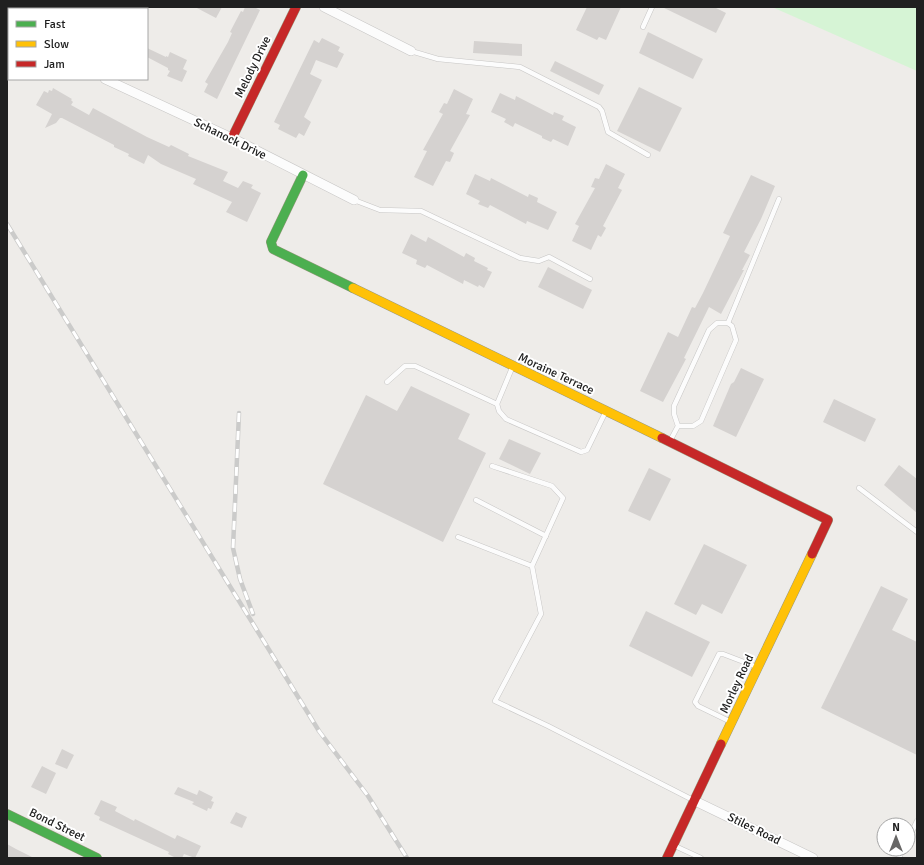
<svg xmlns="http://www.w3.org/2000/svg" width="924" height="865" font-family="Signika,sans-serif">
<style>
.park{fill:#d6f4d5}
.building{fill:#d5d2d0}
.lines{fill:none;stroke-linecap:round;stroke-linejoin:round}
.lane-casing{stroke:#c7c6c5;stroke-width:5.5}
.street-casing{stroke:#c7c6c5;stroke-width:10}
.fast-casing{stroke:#99997f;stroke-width:10}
.slow-casing{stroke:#99997f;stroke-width:10}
.jam-casing{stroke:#99997f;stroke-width:10}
.lane{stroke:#fcfcfc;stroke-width:4.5}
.street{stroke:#fcfcfc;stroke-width:9}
.fast{stroke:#4caf50;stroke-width:9}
.slow{stroke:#ffc107;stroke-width:9}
.jam{stroke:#c62828;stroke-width:9}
.rail-casing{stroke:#cbcbca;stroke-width:4.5}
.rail{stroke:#fff;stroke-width:3;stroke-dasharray:9;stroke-linecap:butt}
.labels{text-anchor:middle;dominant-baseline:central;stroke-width:4;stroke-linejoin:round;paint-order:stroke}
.street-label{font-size:12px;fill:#202020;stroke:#fff}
</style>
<rect width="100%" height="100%" fill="#eeece9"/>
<path class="park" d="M772,7h145v64z"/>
<g class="building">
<path d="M195,7h27l-6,11z"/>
<path d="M245,7h9l6,3 -43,89 -13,-7 4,-8 -3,-2 23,-40 4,-9 -2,-1 11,-21 2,1z"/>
<path d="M587,7h34l-15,33 -7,-3 -2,3 -21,-10z"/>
<path d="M662,7h52l12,6 -10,20z"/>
<path d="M648,32l55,27 -10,20 -54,-26z"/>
<path d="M322,38l18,9 -2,4 6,3 -7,14 -21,-8 -6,14 12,6 -18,37 7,5 -7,14 -5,-3 -3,5 -18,-9 2,-4 -6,-3 40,-82 5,3z"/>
<path d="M474,41l48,3v12l-49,-3z"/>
<path d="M147,48l19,9v-1l2,1 2,-5 17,8 -4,9 4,2 -5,11 -15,-6 3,-5 -2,-1v-2l-21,-11z"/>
<path d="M555,61l49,24 -5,10 -49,-24z"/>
<path d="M639,87l43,21 -22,44 -43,-21z"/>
<path d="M53,88l19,11 -1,1 2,2 -2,3 18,10 4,-7 54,29 22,10 2,-2 18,9 -1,2 40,16 -5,9 15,7 5,-7 10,4 -2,3 10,5 -14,29 -21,-10 6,-10 -39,-18 3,-5 -35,-15 -13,-9 -4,9 -16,-8 1,-2 -15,-7v-2l-52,-27h-2l-4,5 -11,5 7,-14 -16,-9 8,-14 4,2 1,-3 3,1z"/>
<path d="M454,89l19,10 -7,15 4,1 -20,36 4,2 -4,9 -4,-1 -13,25 -19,-9 13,-26 -4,-1 20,-36 -4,-2 5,-9 3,1z"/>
<path d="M500,93l15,7 1,-4 37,19 1,-3 10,4 -2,4 14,7 -8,19 -15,-7 -2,3 -9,-4v-2l-27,-13 -2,4 -9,-5 2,-3 -15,-7z"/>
<path d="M606,164l19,10 -7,14 4,2 -19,36 3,2 -5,9 -3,-2 -7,15 -19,-9 7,-15 -4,-2 20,-36 -4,-1 4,-9 4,1z"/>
<path d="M475,174l15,7 1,-3 37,19 1,-3 9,4 -1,4 20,10 -9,18 -21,-9 -1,3 -36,-19 -2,3 -10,-4 2,-3 -14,-7z"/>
<path d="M751,175l24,11 -14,33 -17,33 6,3 -8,15h2l-23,44 -12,-7 -25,51 2,1 -23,43 -23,-11 28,-59 10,5 14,-30 3,1 8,-15 27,-57 -7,-3z"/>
<path d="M411,234l15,8 2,-5 36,20 2,-4 9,5 -1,3 14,7 -1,2 5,2 -8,16 -5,-3 -1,2 -14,-7 -1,4 -36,-19 -2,3 -9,-4 1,-4 -15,-7z"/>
<path d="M548,267l44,23 -9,19 -45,-22z"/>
<path d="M741,368l23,11 -28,58 -23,-11 18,-42 3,-2z"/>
<path d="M411,386l59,28 -12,25 28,14 -43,89 -120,-58 43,-89 31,16z"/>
<path d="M834,399l42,20 -11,23 -42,-20z"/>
<path d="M509,439l32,14 -11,21 -31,-15z"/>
<path d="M899,465l18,14v34l-33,-28z"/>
<path d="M649,468l22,11 -21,42 -22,-10z"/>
<path d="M704,544l43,21 -25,49 -20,-10 -6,11 -22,-11z"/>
<path d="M881,586l27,13 -16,31 25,12v113l-96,-47z"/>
<path d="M646,611l64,31 -18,35 -63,-31z"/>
<path d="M62,749l12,6 -7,14 -12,-5z"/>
<path d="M42,766l14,7 -10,21 -15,-7z"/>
<path d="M178,787l19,8 2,-5 14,7 -2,4 3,1 -3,7 -3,-1 -1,3 -15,-7 2,-2 -20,-8z"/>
<path d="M101,800l16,7 -2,4 19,10 1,-2 40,20 2,-4 24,11 -6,12 -11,-4 -2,4h-6l-8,-4 1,-2 -70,-32 1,-3 -6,-3z"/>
<path d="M236,812l11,5 -5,11 -12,-5z"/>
<path d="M7,844l9,5 18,9h-27z"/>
</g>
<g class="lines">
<defs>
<g id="lane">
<path d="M643,27l9,-20"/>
<path d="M411,51l27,8 82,8 79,40 3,4 6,21 40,23"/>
<path d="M354,200l26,10 41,1 99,47 19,3 10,-4 41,22"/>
<path d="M728,323l51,-124"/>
<path d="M387,382l18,-16h10l82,38 15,-36"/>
<path d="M497,404l2,7 7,8 75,33 6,-2 19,-39"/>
<path d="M670,441l8,-15 -4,-12v-8l35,-76 8,-7h11l4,3 4,14 -35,81 -8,5h-15"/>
<path d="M492,466l60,20 11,12 -31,68 9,48 -46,87 53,25 145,74"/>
<path d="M859,488l58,44"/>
<path d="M476,500l70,36"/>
<path d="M458,537l74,29"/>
<path d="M731,722l-33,-16 -3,-4 24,-48h4l34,13"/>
<path d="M908,840l9,-19"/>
<path d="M675,846l26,12"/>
<path d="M899,858l4,-9"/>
</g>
<g id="street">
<path d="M33,7l1,2"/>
<path d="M324,7l87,44"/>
<path d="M105,79l127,59 122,62"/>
<path d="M695,801l118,57"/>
</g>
<g id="fast">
<path d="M303,175l-32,67 2,7 80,39"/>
<path d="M7,814l90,44"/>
</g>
<g id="slow">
<path d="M353,288l309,150"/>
<path d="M721,744l91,-190"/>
</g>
<g id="jam">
<path d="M232,138l64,-131"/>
<path d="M662,438l166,82 -16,34"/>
<path d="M667,858l54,-114"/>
</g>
</defs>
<use href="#lane" class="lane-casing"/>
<use href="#street" class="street-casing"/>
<use href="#fast" class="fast-casing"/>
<use href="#slow" class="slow-casing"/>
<use href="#jam" class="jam-casing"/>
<use href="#lane" class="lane"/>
<use href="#street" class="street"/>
<use href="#fast" class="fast"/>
<use href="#slow" class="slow"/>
<use href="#jam" class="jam"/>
<defs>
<g id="rail">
<path d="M7,224l312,507 49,65 39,62"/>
<path d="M239,413l-6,135 7,31 13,35"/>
</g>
</defs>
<use href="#rail" class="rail-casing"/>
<use href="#rail" class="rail"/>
</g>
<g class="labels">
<g class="street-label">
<text transform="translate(253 67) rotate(-64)">Melody Drive</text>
<text transform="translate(230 139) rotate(26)">Schanock Drive</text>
<text transform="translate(556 374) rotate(25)">Moraine Terrace</text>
<text transform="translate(737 684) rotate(-65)">Morley Road</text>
<text transform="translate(57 825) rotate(26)">Bond Street</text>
<text transform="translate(754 829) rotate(26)">Stiles Road</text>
</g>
</g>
<rect width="924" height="865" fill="none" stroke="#202020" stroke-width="16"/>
<rect x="8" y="8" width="140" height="72" fill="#ffffff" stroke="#a6a6a6"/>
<rect x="16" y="21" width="20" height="6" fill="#4caf50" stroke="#a6a6a6"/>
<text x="44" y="28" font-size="12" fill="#202020">Fast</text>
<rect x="16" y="41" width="20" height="6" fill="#ffc107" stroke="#a6a6a6"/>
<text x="44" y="48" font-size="12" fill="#202020">Slow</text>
<rect x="16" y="61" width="20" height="6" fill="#c62828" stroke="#a6a6a6"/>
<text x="44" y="68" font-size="12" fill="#202020">Jam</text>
<g transform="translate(896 837)"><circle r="19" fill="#ffffff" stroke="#a6a6a6"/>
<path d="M0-3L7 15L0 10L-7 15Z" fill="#686766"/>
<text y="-6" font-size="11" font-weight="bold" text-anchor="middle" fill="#202020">N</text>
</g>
</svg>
